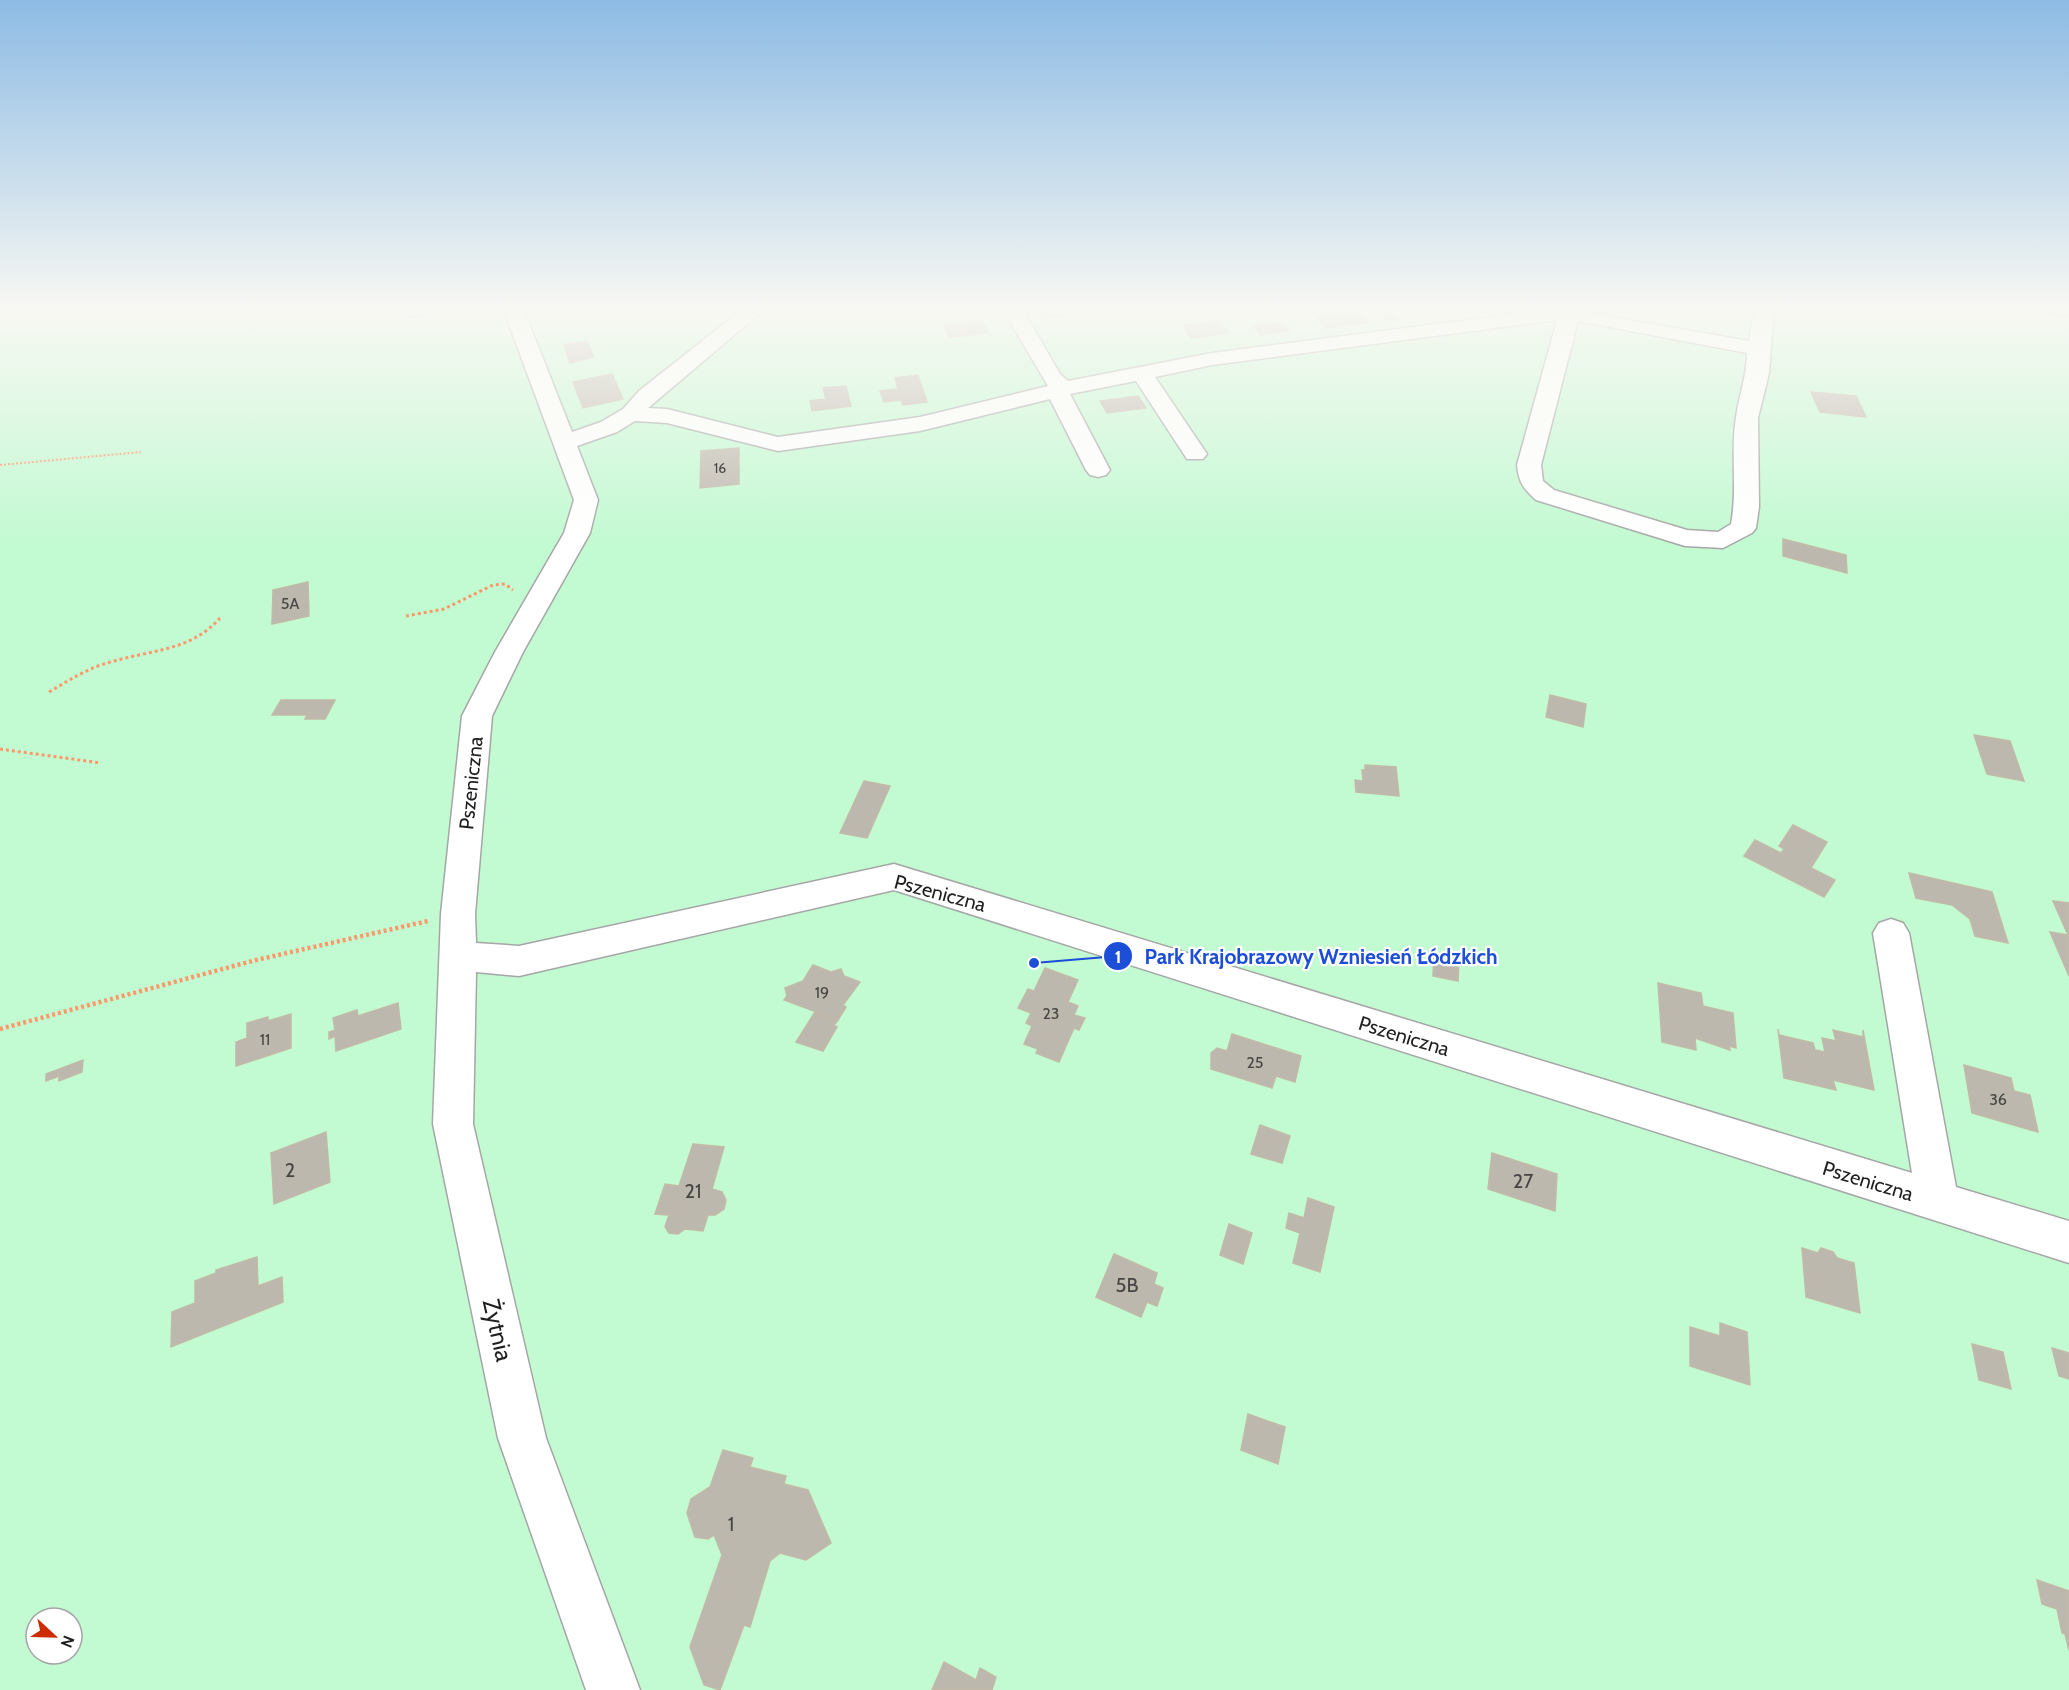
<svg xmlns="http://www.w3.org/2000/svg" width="2069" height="1690" font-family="Cabin,sans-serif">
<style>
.park{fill:#c2fad2;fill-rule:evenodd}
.water{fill:#a5c5de}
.building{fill:#bdb8ae;stroke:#c2b9a7;stroke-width:1.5}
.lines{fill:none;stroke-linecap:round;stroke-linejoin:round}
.minor-casing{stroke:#a6a6a6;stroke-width:3}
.path-far2{stroke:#fc986a;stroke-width:2;stroke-dasharray:2 2;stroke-linecap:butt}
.path-far1{stroke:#fc986a;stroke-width:3;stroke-dasharray:3 3;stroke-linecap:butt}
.path{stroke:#fc986a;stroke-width:4.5;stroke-dasharray:3 3;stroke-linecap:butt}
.minor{fill:#fff;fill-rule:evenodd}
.labels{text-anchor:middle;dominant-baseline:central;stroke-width:4.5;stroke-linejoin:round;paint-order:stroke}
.far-number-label{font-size:14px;fill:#464543}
.number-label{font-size:16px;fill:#464543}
.street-label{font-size:20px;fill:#1f1f1f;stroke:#fff}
.near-number-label{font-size:20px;fill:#464543}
.near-street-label{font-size:24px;fill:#1f1f1f;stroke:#fff}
.leader{fill:none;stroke:#1d4ed8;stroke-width:2}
.callout-dot{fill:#1d4ed8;stroke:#fff;stroke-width:2}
.mark-label{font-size:18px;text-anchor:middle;font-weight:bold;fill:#fff}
.callout-label{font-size:21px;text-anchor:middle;font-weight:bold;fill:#1d4ed8;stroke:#fff;stroke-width:4.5;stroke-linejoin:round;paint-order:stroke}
</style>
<rect width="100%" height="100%" fill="#f0efe5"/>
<path class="park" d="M0,308h2069v1382h-2069zM36,1618h36v36h-36z"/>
<path class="water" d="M406,308h40l-3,5c-12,4 -33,10 -44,1z"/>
<g class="building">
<path d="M1036,308h24l5,8 -23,3z"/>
<path d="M1381,308h22l2,1 -12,2 6,9 -11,1 -11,-12z"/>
<path d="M2031,308l38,1v9l-36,-6z"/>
<path d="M1357,310l12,13 -44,5 -11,-13z"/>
<path d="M983,321l5,12 -39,4 -5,-12z"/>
<path d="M1220,321l9,12 -38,5 -8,-13z"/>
<path d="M1281,322l8,9 -28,4 -8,-9z"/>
<path d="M587,341l7,16 -24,6 -6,-18z"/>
<path d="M612,374l11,25 -40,9 -10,-26z"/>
<path d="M918,375l9,27 -24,3 -2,-5 -17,2 -4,-11 18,-2 -3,-11z"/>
<path d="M846,386l5,20 -39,5 -2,-10 16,-2 -3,-11z"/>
<path d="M1811,392l45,4 10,21 -46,-5z"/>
<path d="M1138,396l8,12 -39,5 -7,-12z"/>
<path d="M739,448v36l-39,4 1,-37z"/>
<path d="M1783,539l63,16 1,18 -64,-17z"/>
<path d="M308,582l1,34 -37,8 1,-34z"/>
<path d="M1550,695l36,9 -3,23 -37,-10z"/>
<path d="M281,700h54l-10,19h-20l2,-4h-35z"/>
<path d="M1974,735l36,6 14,40 -37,-7z"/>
<path d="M1365,765l31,2 3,29 -43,-4 -1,-12 8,1 -1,-11h3z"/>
<path d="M864,781l26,5 -23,52 -27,-5z"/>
<path d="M1793,825l34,17 -16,26 24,12 -11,17 -80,-41 11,-16 26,13 3,-4 -5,-3z"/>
<path d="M1909,873l83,19 16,51 -33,-7 -5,-17 -18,-14 -36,-7z"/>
<path d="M2053,901l16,2v73l-19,-44 18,3z"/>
<path d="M1434,953l25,6 -1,22 -25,-5z"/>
<path d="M813,965l18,7 10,-3 3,7 16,6 -17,23 3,2 -8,13 -54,-20 3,-4 -2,-8 18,-7z"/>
<path d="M1045,968l33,12 -10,22 10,4 -4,9 11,3 -6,12 -5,-2 -15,34 -23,-9 2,-4 -14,-5 8,-18 -6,-3 5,-10 -13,-5 10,-19 6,2z"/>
<path d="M1658,983l43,10 2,13 30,7 3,35 -7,-2 1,4 -35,-12 1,12 -34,-8z"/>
<path d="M398,1003l3,26 -65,22 -1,-15 -6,3v-7l6,-2 -2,-12 24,-8 1,6z"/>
<path d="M815,1012l23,8 -4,5 3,2 -14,24 -27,-9z"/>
<path d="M291,1014v34l-55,18v-24l11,-4v-15l21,-6v4z"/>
<path d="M1778,1029l1,6 34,8 2,7 10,2 -3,-14 14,3 -3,-11 30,7v-7l11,60 -41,-10 3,10 -52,-12z"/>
<path d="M1232,1034l69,22 -6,26 -19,-6 -4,12 -61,-19v-16l6,-5 10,3z"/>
<path d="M83,1060l-1,12 -23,9v-5l-13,5v-7z"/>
<path d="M1964,1065l47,13 3,13 16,4 8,37 -66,-19z"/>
<path d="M1260,1125l30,11 -8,27 -31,-9z"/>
<path d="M326,1132l4,50 -56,22 -3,-51z"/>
<path d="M693,1144l31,3 -12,42 10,3 4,8 -2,9 -9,6h-7l-5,16 -18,-2 -7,5 -9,-1 -4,-6 4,-12 -14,-1 10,-30 14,2z"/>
<path d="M1492,1153l65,21 -2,37 -67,-22z"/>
<path d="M1308,1198l26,9 -14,65 -27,-9 7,-30 -14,-5 3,-15 15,5z"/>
<path d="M1229,1224l23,9 -9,31 -23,-9z"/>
<path d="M1802,1248l16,5 3,-5 12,4 4,6 17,5 6,50 -54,-16z"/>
<path d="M1114,1254l43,19 -3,11 9,4 -6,18 -10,-4 -6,15 -45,-20z"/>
<path d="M257,1257l1,29 24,-9 1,25 -112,45 1,-35 23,-9v-22l21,-8v-3z"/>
<path d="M1720,1323l27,9 3,53 -60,-19v-39l30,9z"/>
<path d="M1972,1344l31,8 8,37 -32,-9z"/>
<path d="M2052,1348l17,5v26l-10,-3z"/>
<path d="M1248,1414l37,13 -7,37 -37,-14z"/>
<path d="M723,1450l30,8 -3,9 36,9 -2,8 24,6 23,53 -25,17 -26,-7 -10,8 -20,66 -6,-2 -24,65 -16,-5 -14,-38 32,-92 -8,-20 -6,4 -13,-2 -8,-24 4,-14 19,-12z"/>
<path d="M2037,1580l32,11v59l-4,-16 -3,-1 -5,-24 -15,-5z"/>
<path d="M944,1662l32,18 4,-12 16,9 -4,13h-60z"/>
</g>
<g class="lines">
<defs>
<path id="minor" d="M503,308h20l49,124 29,-10 22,-13 16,-18 105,-83h22l-118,100 19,1 111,28 142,-20 128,-31 -46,-78h20l38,66 8,7 144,-28 349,-45 188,33 5,-33h20l-5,65 -11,45 1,89 -3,21 -4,5 -29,15 -38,-2 -149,-46c-13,-12 -17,-17 -19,-35l40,-145 -345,45 -57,12 52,77 -4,5h-16l-51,-78 -66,13 40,76 -4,5 -8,2 -8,-2 -4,-5 -36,-71 -130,32 -142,20 -111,-28 -32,-2 -18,11 -40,14 21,54 -8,33 -67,119 -31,64 -17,198 1,29 43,3 375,-82 1018,309 -39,-240 6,-10 12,-4 12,4 6,10 47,254 113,34v42l-1175,-373 -375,86 -43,-4 -3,152 73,314 94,252h-54l-88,-252 -65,-314 8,-210 21,-198 33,-64 69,-119 10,-33zM1578,321l169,32c0,23 -8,42 -11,64 -6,36 2,72 -5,107l-13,8 -31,-2 -133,-40 -11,-9 -2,-16z"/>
</defs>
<use href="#minor" class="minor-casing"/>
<path class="path-far2" d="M0,465l141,-13"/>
<g class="path-far1">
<path d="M406,616l38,-7 49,-24 12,-1 8,6"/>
<path d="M49,692c19,-11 37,-23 58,-29 41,-13 83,-11 113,-45"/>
<path d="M0,749l101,14"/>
</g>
<path class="path" d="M0,1029l256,-69 172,-39"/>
<use href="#minor" class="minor"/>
</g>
<linearGradient id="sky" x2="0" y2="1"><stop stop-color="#8dbbe4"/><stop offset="0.57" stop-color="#f8f8f3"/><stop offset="1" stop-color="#f8f8f3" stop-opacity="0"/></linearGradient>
<rect width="2069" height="544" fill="url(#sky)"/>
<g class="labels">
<g class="far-number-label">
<text x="720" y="468">16</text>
</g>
<g class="number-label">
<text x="290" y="603">5A</text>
<text x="822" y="992">19</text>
<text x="1051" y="1013">23</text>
<text x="265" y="1039">11</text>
<text x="1255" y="1062">25</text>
<text x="1998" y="1099">36</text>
</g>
<g class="street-label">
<text transform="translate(471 783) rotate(-84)">Pszeniczna</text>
<text transform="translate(940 893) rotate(15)">Pszeniczna</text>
<text transform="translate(1404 1036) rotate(17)">Pszeniczna</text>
<text transform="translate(1868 1181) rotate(17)">Pszeniczna</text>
</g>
<g class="near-number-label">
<text x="290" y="1170">2</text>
<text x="1523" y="1181">27</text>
<text x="693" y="1191">21</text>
<text x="1127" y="1285">5B</text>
<text x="731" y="1524">1</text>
</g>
<g class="near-street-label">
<text transform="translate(498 1330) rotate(77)">Żytnia</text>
</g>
</g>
<path class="leader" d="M1034 963L1118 956"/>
<g class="callout-dot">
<circle cx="1034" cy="963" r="6"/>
<circle cx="1118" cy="956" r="15"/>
</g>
<g class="mark-label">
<text x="1118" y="963">1</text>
</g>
<g class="callout-label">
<text x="1321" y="964">Park Krajobrazowy Wzniesień Łódzkich</text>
</g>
<g transform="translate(54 1636) rotate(112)"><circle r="28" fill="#ffffff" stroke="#a5a5a5" stroke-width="1.5"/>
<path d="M0-4.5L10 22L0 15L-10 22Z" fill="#ce2b00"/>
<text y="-9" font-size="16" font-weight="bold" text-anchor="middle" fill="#1f1f1f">N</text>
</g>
</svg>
